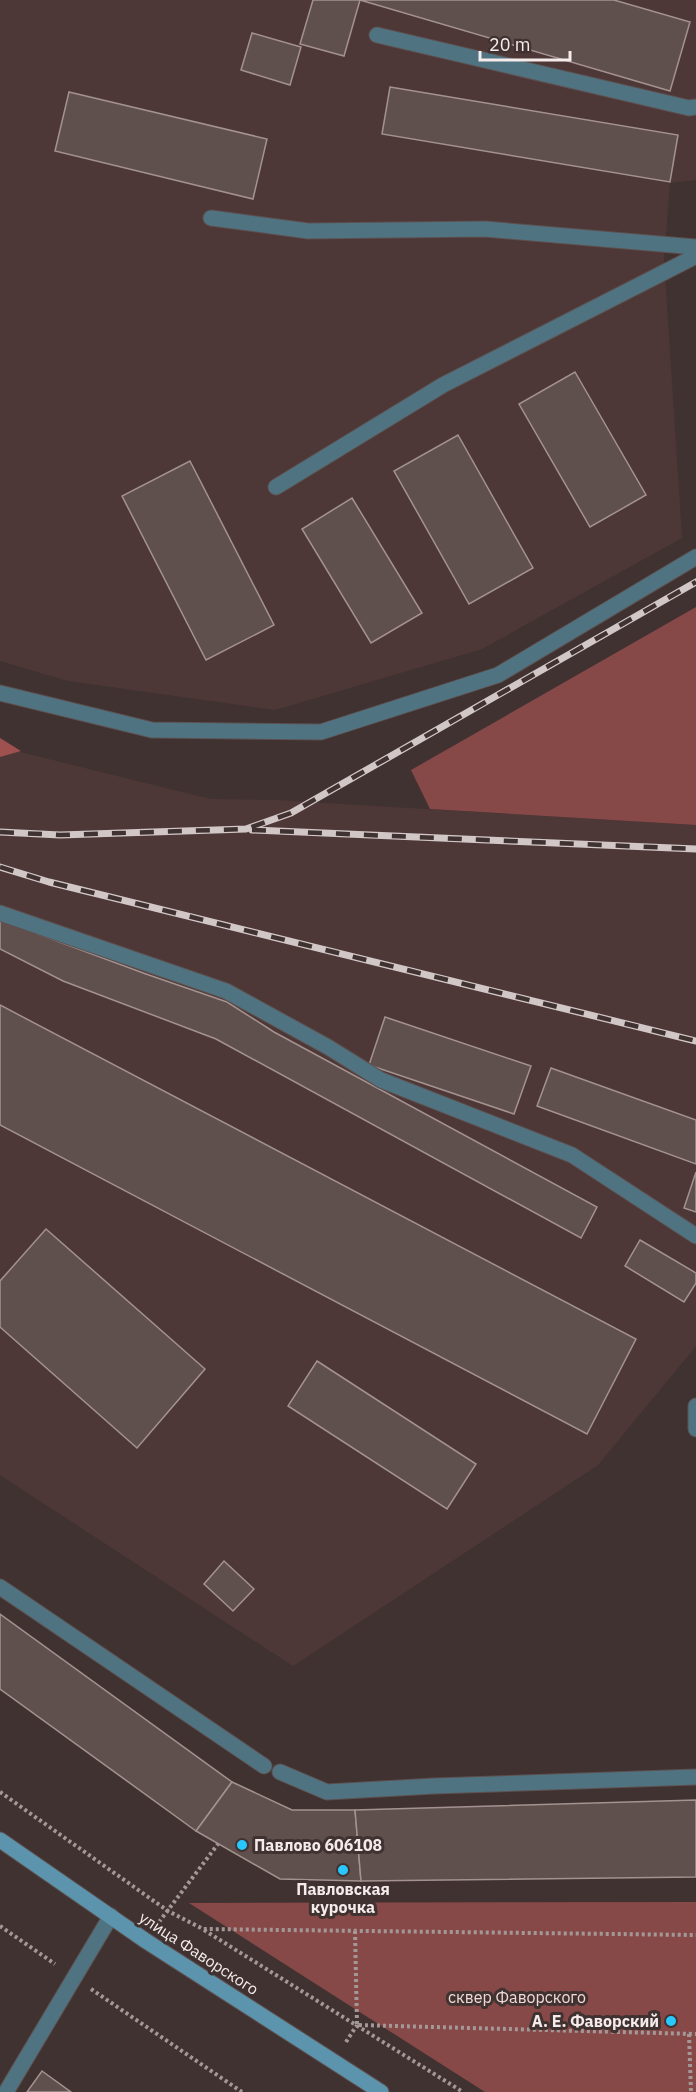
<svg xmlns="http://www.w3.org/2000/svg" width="696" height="2092" font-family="'IBM Plex Sans',sans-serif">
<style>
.built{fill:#4e3837}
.green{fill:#874947}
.forest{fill:#9e514e}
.building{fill:#5f504e;stroke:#a39290;stroke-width:1.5}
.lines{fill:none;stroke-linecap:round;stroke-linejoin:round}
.lane-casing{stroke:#5d504f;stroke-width:17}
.street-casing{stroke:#5d504f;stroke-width:17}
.secondary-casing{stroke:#5d504f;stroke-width:17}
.path{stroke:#a39897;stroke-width:4;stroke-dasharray:3 3;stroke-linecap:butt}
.lane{stroke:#507382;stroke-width:15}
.street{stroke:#507382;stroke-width:15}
.secondary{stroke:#5c94ad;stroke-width:15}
.rail-casing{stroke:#d2c7c7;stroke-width:7}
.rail{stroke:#403231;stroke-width:4.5;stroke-dasharray:14;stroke-linecap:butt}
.poi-dot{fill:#28c8ff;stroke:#403231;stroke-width:2}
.labels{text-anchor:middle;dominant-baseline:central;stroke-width:6;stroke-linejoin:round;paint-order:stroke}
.poi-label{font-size:16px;font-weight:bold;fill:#f5ebeb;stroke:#403231;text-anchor:start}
.street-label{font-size:16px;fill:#f5ebeb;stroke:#403231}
.park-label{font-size:16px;fill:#f1d9d7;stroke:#403231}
</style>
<rect width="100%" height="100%" fill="#403231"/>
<g class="built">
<path d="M0,0h696v180l-26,3 -6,77 18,278 -200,111 -207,61 -207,-29 -68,-20z"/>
<path d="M0,747l210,52 64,1 422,25v521l-98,119 -305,201 -293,-191z"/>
</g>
<g class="green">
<path d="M696,607v218l-266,-16 -19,-39z"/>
<path d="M696,1902v190h-211l-296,-189z"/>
</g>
<path class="forest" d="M0,738l21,13 -21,6z"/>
<g class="building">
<path d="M313,0h301l76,22 -20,69 -310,-91 -16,56 -44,-12z"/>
<path d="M252,33l49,14 -11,38 -49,-15z"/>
<path d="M390,87l288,48 -8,47 -288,-48z"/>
<path d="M69,92l198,47 -14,60 -198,-48z"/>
<path d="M575,372l71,123 -56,32 -71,-123z"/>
<path d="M458,435l75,133 -64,36 -75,-133z"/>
<path d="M190,461l84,164 -68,35 -84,-164z"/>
<path d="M352,498l70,115 -51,30 -69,-114z"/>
<path d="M0,920l146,54 81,28 47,30 323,175 -16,31 -365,-199 -153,-58 -63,-32z"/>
<path d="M0,1005l636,334 -49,95 -587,-309z"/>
<path d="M385,1017l146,49 -17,48 -145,-49z"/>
<path d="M551,1068l145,52v44l-159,-58z"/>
<path d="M696,1172v40l-12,-4z"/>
<path d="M46,1229l159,140 -68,79 -137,-121v-46z"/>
<path d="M640,1240l56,33v10l-12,19 -59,-36z"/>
<path d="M317,1361l159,103 -29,45 -159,-103z"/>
<path d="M224,1561l30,28 -21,22 -29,-27z"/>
<path d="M0,1614l232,168 -36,49 -196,-142z"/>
<path d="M232,1782l60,28h63l6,71 -81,-2 -84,-48z"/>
<path d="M696,1800v77l-335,4 -6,-71z"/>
<path d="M42,2071l29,21h-44z"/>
</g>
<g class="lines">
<defs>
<g id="lane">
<path d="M377,35l312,73 7,-1"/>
<path d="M211,218l97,13 177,-2 211,18"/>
<path d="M276,487l167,-102 253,-129"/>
<path d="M0,693l152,37 169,2 177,-57 198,-118"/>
<path d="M0,913l226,78 102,56 53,33 191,75 124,81"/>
<path d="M696,1406v23"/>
<path d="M0,1587l264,179"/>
<path d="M280,1772l47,20 107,-6 262,-9"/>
</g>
<path id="street" d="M6,2092l105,-176"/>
<path id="secondary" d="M0,1840l146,101 235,151"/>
</defs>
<use href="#lane" class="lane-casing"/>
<use href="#street" class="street-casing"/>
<use href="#secondary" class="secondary-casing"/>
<g class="path">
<path d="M0,1792l168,119 35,18 493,6"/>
<path d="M159,1922l59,-78"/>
<path d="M0,1926l55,38"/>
<path d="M204,1930l259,162"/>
<path d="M355,1931l2,94 339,9"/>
<path d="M91,1989l151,103"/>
<path d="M689,2034l2,58"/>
<path d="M346,2042l11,-17"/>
</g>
<use href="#lane" class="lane"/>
<use href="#street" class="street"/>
<use href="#secondary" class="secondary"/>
<defs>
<g id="rail">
<path d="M252,830l444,19"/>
<path d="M0,832l60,3 186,-6 45,-16 405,-231"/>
<path d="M0,867l49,15 647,159"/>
</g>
</defs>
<use href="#rail" class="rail-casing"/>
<use href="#rail" class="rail"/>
</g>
<g class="poi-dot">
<circle cx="242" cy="1845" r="6"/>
<circle cx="343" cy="1870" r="6"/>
<circle cx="671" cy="2021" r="6"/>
</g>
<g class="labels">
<g class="poi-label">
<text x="254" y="1845">Павлово 606108</text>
<text x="343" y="1889" text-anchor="middle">Павловская<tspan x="343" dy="18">курочка</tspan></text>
<text x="659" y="2021" text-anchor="end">А. Е. Фаворский</text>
</g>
<g class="street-label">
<text transform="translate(199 1953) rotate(33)">улица Фаворского</text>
</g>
<g class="park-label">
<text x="517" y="1997">сквер Фаворского</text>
</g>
</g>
<path d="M480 51v9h90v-9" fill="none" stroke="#f5ebeb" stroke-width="3"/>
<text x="489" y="51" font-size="18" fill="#f5ebeb" stroke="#403231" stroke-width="4.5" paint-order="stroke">20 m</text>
</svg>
